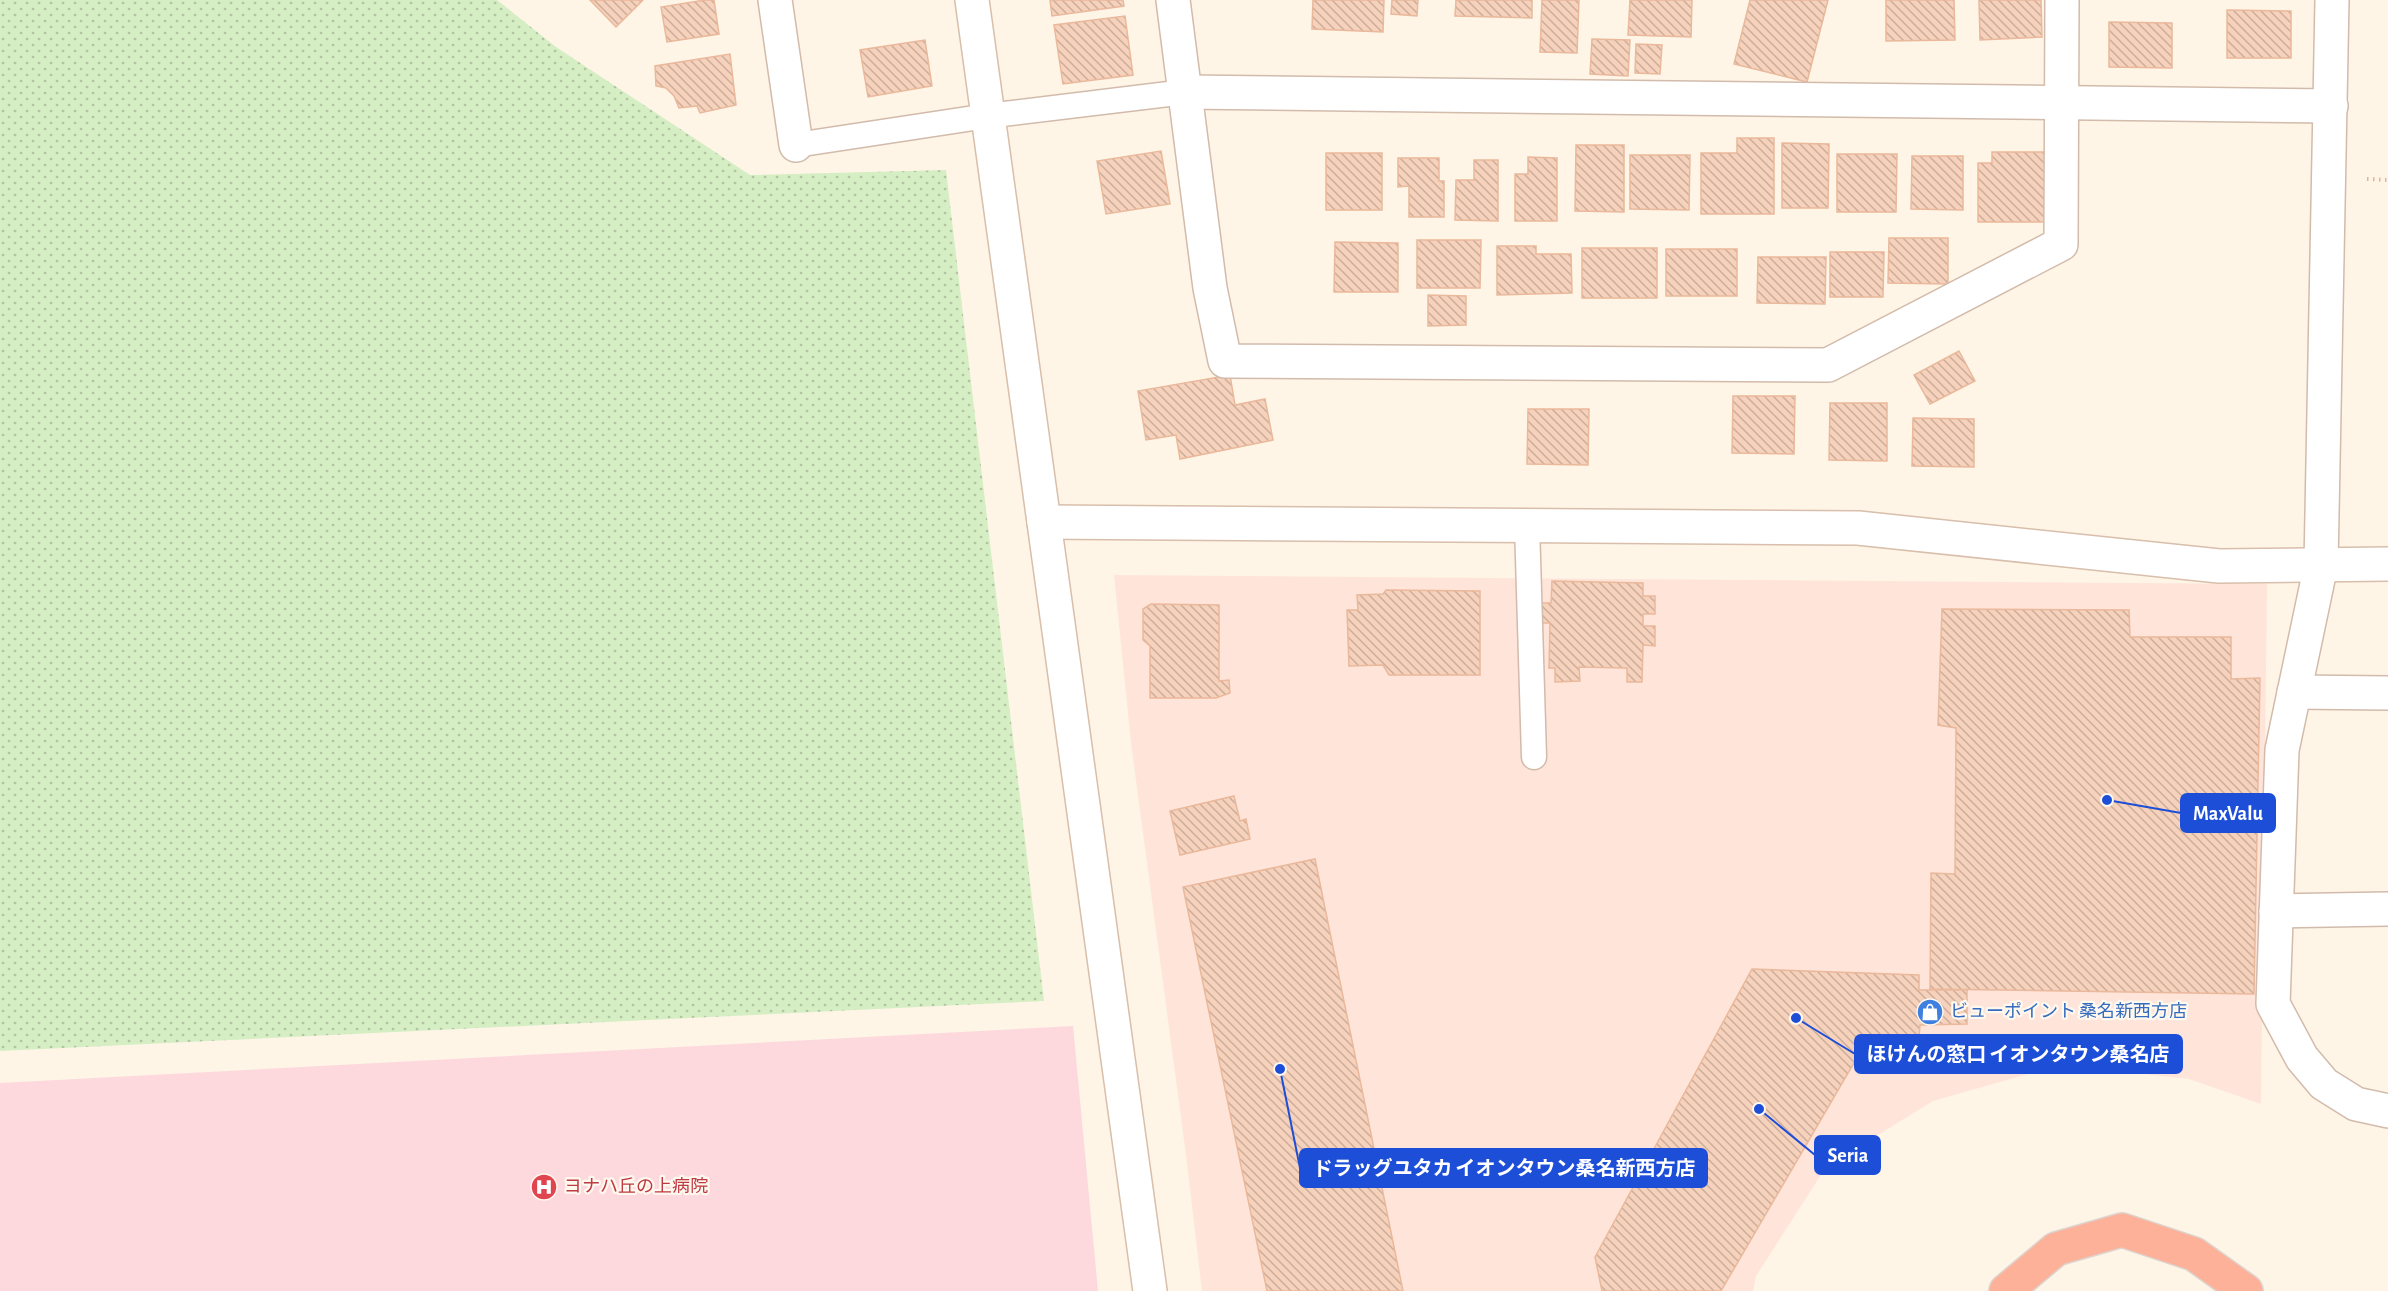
<svg xmlns="http://www.w3.org/2000/svg" width="2388" height="1291" font-family="'Alegreya Sans','Noto Sans JP',sans-serif">
<style>
.commercial{fill:#ffe4da}
.medical{fill:#fdd9de}
.grass{fill:url(#grass-dots)}
.building{fill:url(#building-back-hatch);stroke:#eab89b;stroke-width:1.5}
.lines{fill:none;stroke-linecap:round;stroke-linejoin:round}
.lane-casing{stroke:#d2bbab;stroke-width:27}
.street-casing{stroke:#d2bbab;stroke-width:36}
.secondary-casing{stroke:#d8beab;stroke-width:36}
.highway-casing{stroke:#ddd4cf;stroke-width:36}
.path{stroke:#dcb59f;stroke-width:4;stroke-dasharray:1.5 4.5;stroke-linecap:butt}
.lane{stroke:#fff;stroke-width:24}
.street{stroke:#fff;stroke-width:33}
.secondary{stroke:#fff;stroke-width:33}
.highway{stroke:#fdb199;stroke-width:33}
.labels{text-anchor:middle;dominant-baseline:central;stroke-width:4.5;stroke-linejoin:round;paint-order:stroke}
.shop-label{font-size:18px;fill:#366cbe;stroke:#fff8ef;text-anchor:start}
.health-label{font-size:18px;fill:#be3a42;stroke:#fff8ef;text-anchor:start}
.leader{fill:none;stroke:#1d4ed8;stroke-width:2}
.callout-dot{fill:#1d4ed8;stroke:#fff8ef;stroke-width:2}
.callout{fill:#1d4ed8;stroke:#1d4ed8;stroke-width:2}
.callout-label{font-size:20px;text-anchor:middle;font-weight:bold;fill:#fff}
</style>
<defs>
<pattern id="grass-dots" width="8" height="8" patternUnits="userSpaceOnUse" patternTransform="scale(1.5)"><rect width="8" height="8" fill="#d5eec4"/><path d="M2 2h.1M6 6h.1" fill="none" stroke="#b2c4a1" stroke-width="1.8" stroke-linecap="round"/></pattern>
<pattern id="building-back-hatch" width="6" height="6" patternUnits="userSpaceOnUse" patternTransform="scale(1.5)"><rect width="6" height="6" fill="#f6d2bc"/><path d="M-1 5l2 2M0 0l6 6M5-1l2 2" fill="none" stroke="#ccad9b"/></pattern>
</defs>
<rect width="100%" height="100%" fill="#fef5e7"/>
<path class="commercial" d="M1114,575l1153,9 -6,520 -72,-25 -129,-14 -127,36 -107,66 -70,109 -3,15h-551l-16,-136 -55,-412z"/>
<path class="medical" d="M1073,1026l25,265h-1098v-208z"/>
<path class="grass" d="M0,0h497l59,47 194,128 196,-5 98,831 -1044,50z"/>
<g class="building">
<path d="M590,0h53l-27,27z"/>
<path d="M705,0h9l5,34 -52,8 -6,-35z"/>
<path d="M1050,0h73l1,6 -72,10z"/>
<path d="M1313,0h71l-1,32 -71,-3z"/>
<path d="M1392,0h26l-1,16 -26,-2z"/>
<path d="M1456,0h76v18l-77,-2z"/>
<path d="M1542,0h37l-2,53 -37,-1z"/>
<path d="M1630,0h62l-1,37 -63,-2z"/>
<path d="M1750,0h78l-21,82 -73,-18z"/>
<path d="M1886,0h68l1,40 -69,1z"/>
<path d="M1979,0h62l1,37 -62,3z"/>
<path d="M2227,10l64,1v47h-64z"/>
<path d="M1125,16l8,59 -70,9 -9,-59z"/>
<path d="M2109,22l63,1v45l-63,-1z"/>
<path d="M1592,39l38,1 -2,36 -38,-2z"/>
<path d="M925,40l7,46 -64,11 -8,-47z"/>
<path d="M1636,44l26,1 -2,29 -25,-1z"/>
<path d="M730,54l6,51 -36,8 -3,-7 -18,2 -5,-12 -8,-8 -10,-2 -1,-20z"/>
<path d="M1737,138h37v76h-73v-61h36z"/>
<path d="M1782,143l47,1 -1,64h-46z"/>
<path d="M1576,145h48v67l-49,-1z"/>
<path d="M1161,151l9,53 -64,10 -9,-53z"/>
<path d="M1992,152h56v70h-70v-59h14z"/>
<rect x="1326" y="153" width="56" height="57"/>
<path d="M1837,154h60l-1,58h-59z"/>
<path d="M1630,155h60l-1,55 -59,-1z"/>
<path d="M1912,156h51v54l-52,-1z"/>
<path d="M1528,157l29,1v63h-42v-47h13z"/>
<path d="M1398,158h41v23h5v36h-35v-31l-11,1z"/>
<path d="M1474,160h24v61l-43,-1 1,-40h18z"/>
<path d="M1889,238h59v46l-60,-1z"/>
<path d="M1417,240h64l-1,48h-63z"/>
<path d="M1335,242l63,1v49h-64z"/>
<path d="M1497,246h39v8h35l1,39 -75,2z"/>
<rect x="1582" y="248" width="75" height="50"/>
<rect x="1666" y="249" width="71" height="47"/>
<path d="M1830,252h54l-1,45h-53z"/>
<path d="M1758,257h68l-1,47 -68,-1z"/>
<path d="M1428,295l38,1v29l-38,1z"/>
<path d="M1959,351l16,30 -45,23 -16,-29z"/>
<path d="M1230,375l5,30 30,-6 8,41 -93,19 -4,-24 -30,5 -8,-49z"/>
<path d="M1733,396h62l-1,58 -62,-1z"/>
<path d="M1830,403h57v58l-58,-1z"/>
<path d="M1528,409h61l-1,56 -61,-1z"/>
<path d="M1913,418l61,1v48l-62,-1z"/>
<path d="M1552,581l91,2v13h12v18h-12v12h12v20l-12,-1 -1,37h-15v-14l-48,-1 1,14 -25,1v-14h-6l1,-45h-8v-20h9z"/>
<path d="M1386,590l94,1v84h-91l-6,-10 -34,1 -2,-56h11l-1,-15 26,-1z"/>
<path d="M1151,604l68,1v76l10,-1 1,13 -14,5h-66v-52l-7,-6v-31z"/>
<path d="M1942,609l187,1 1,27h101v42l29,-1 -6,316 -324,-5 1,-116 24,1 1,-146 -18,-3z"/>
<path d="M1234,796l6,25 6,-2 4,20 -70,16 -10,-44z"/>
<path d="M1315,859l88,432h-136l-84,-404z"/>
<path d="M1752,969l167,6v15h48v34l-47,1 -2,25 -56,-1 -141,242h-119l-7,-34z"/>
</g>
<g class="lines">
<defs>
<g id="lane">
<path d="M796,145l191,-29 198,-24"/>
<path d="M1527,525l7,232"/>
</g>
<g id="street">
<path d="M775,0l21,145"/>
<path d="M1173,0l37,288 15,73 603,4 233,-121 1,-244"/>
<path d="M2332,0l-11,565 -39,185 -9,254 29,54 22,26 32,20 32,7"/>
<path d="M1185,92l1146,14"/>
<path d="M2294,692l94,1"/>
<path d="M2276,911l112,-2"/>
</g>
<g id="secondary">
<path d="M972,0l178,1291"/>
<path d="M1044,522l814,6 361,38 169,-2"/>
</g>
<path id="highway" d="M2006,1291l50,-42 66,-19 72,24 52,37"/>
</defs>
<use href="#lane" class="lane-casing"/>
<use href="#street" class="street-casing"/>
<use href="#secondary" class="secondary-casing"/>
<use href="#highway" class="highway-casing"/>
<path class="path" d="M2367,179l21,1"/>
<use href="#lane" class="lane"/>
<use href="#street" class="street"/>
<use href="#secondary" class="secondary"/>
<use href="#highway" class="highway"/>
</g>
<defs>
<symbol id="shop-disc" viewBox="-11 -11 22 22"><circle r="9.5" fill="#3f7fe0" stroke="#fff8ef"/><path d="M-5-2.5h2.3a2.7 3.5 0 0 1 5.4 0H5L5.5 6h-11ZM-1.5-2.5h3a1.5 2.3 0 0 0-3 0Z" fill="#fff"/></symbol>
<symbol id="hospital-disc" viewBox="-11 -11 22 22"><circle r="9.5" fill="#e0444e" stroke="#fff8ef"/><path d="M-5-5h3v3.5h4V-5h3V5h-3V1.5h-4V5h-3Z" fill="#fff"/></symbol>
</defs>
<g fill-rule="evenodd">
<use href="#shop-disc" x="1915" y="997" width="30" height="30"/>
<use href="#hospital-disc" x="529" y="1172" width="30" height="30"/>
</g>
<g class="labels">
<g class="shop-label">
<text x="1950" y="1012">ビューポイント 桑名新西方店</text>
</g>
<g class="health-label">
<text x="564" y="1187">ヨナハ丘の上病院</text>
</g>
</g>
<path class="leader" d="M2107 800L2181 813M1796 1018L1855 1054M1759 1109L1815 1155M1280 1069L1300 1168"/>
<g class="callout-dot">
<circle cx="2107" cy="800" r="6"/>
<circle cx="1796" cy="1018" r="6"/>
<circle cx="1759" cy="1109" r="6"/>
<circle cx="1280" cy="1069" r="6"/>
</g>
<g class="callout">
<rect x="2181" y="794" width="94" height="38" rx="6"/>
<rect x="1855" y="1035" width="327" height="38" rx="6"/>
<rect x="1815" y="1136" width="65" height="38" rx="6"/>
<rect x="1300" y="1149" width="407" height="38" rx="6"/>
</g>
<g class="callout-label">
<text x="2228" y="820">MaxValu</text>
<text x="2018" y="1061">ほけんの窓口 イオンタウン桑名店</text>
<text x="1848" y="1162">Seria</text>
<text x="1504" y="1175">ドラッグユタカ イオンタウン桑名新西方店</text>
</g>
</svg>
